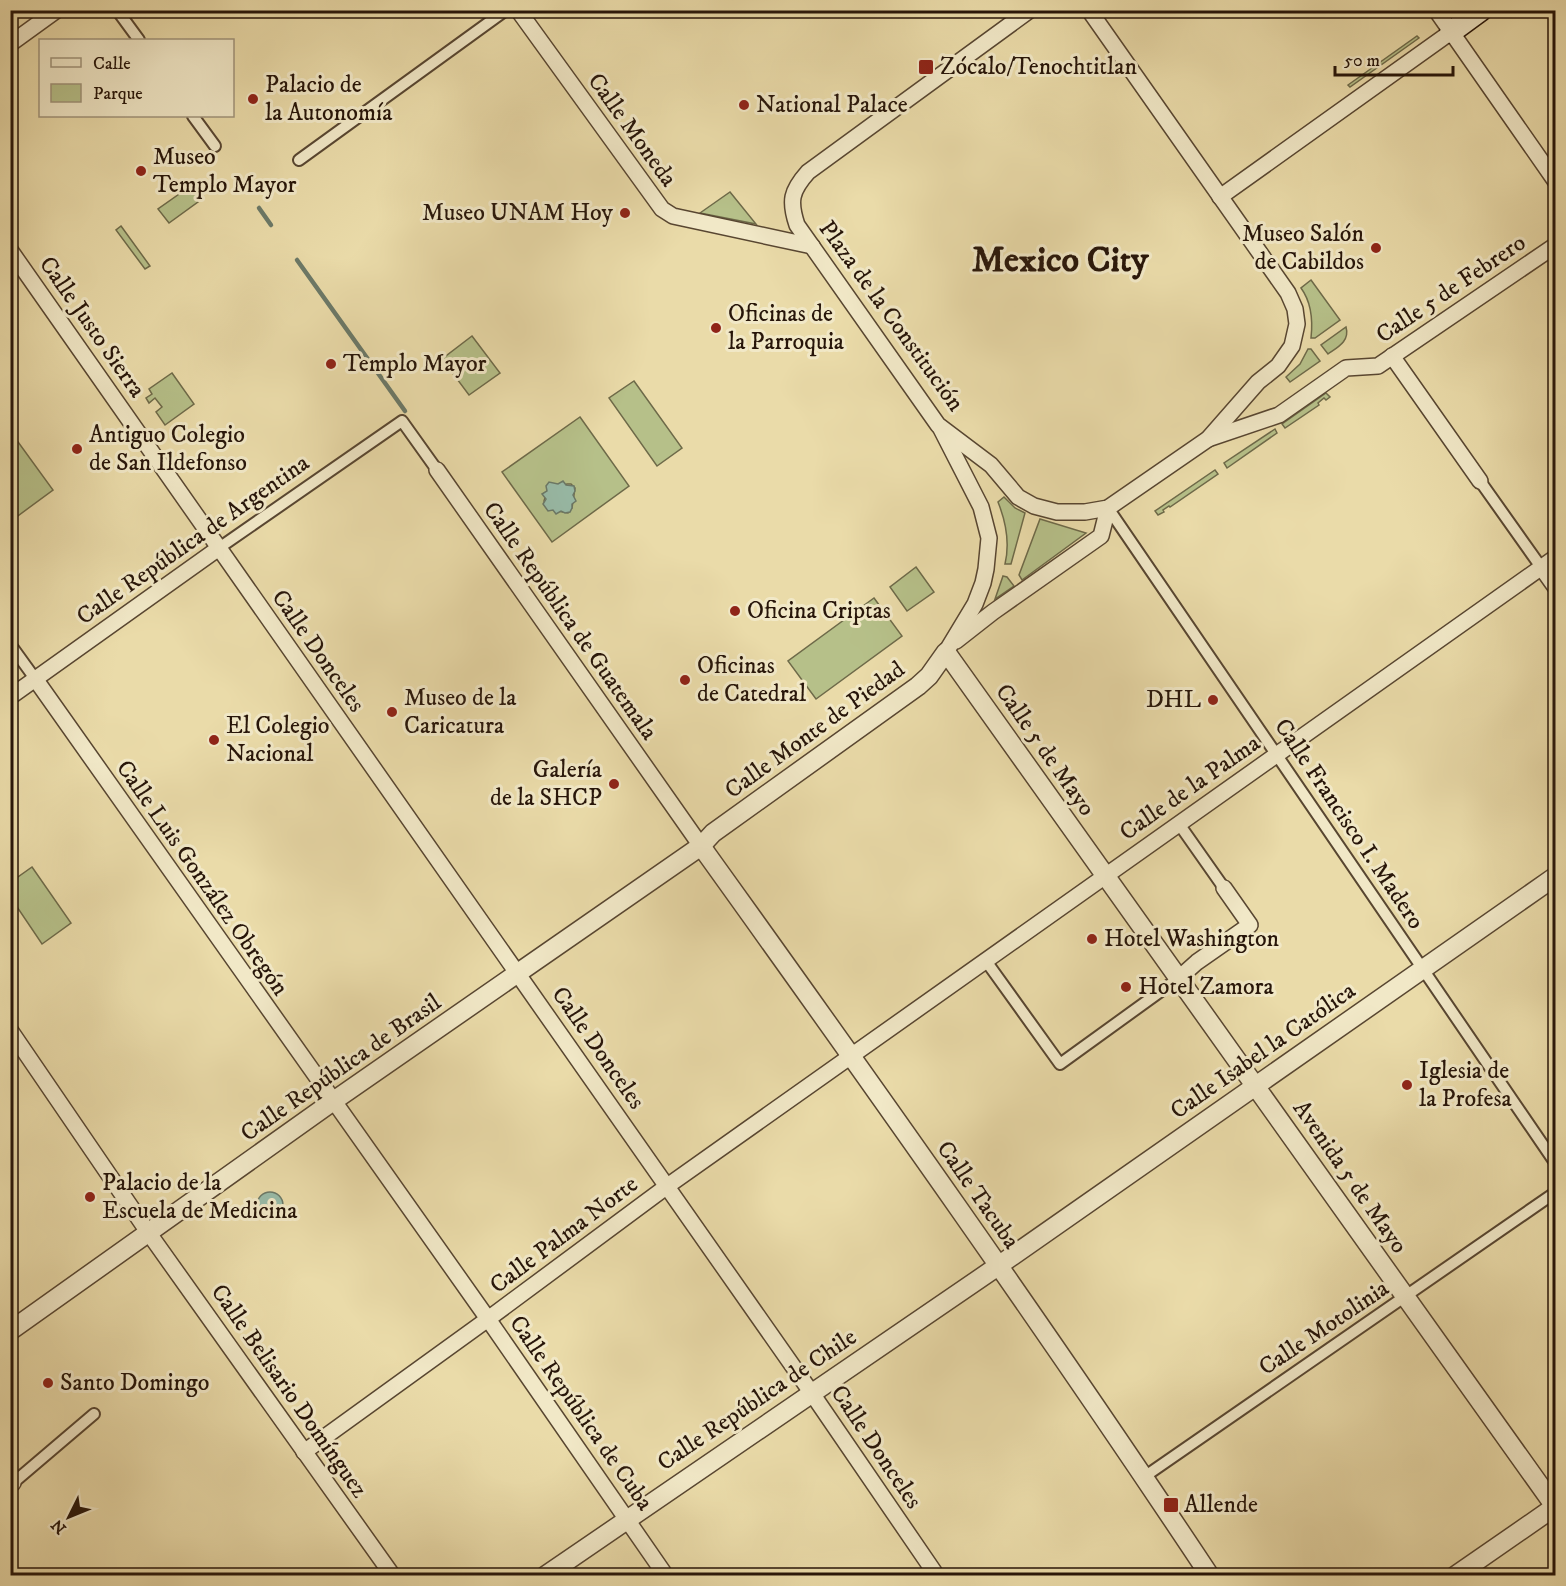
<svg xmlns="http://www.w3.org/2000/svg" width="1566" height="1586" font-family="'IM FELL DW Pica',serif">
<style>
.green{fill:#b6c089;stroke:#6e6a49;stroke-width:1.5;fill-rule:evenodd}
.water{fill:#98bba8;stroke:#6b7968;stroke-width:1.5}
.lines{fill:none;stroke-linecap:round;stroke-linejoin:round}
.stream{stroke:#6b7968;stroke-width:4.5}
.pedestrian-casing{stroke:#584631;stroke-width:14}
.minor-casing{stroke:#584631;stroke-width:18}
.tertiary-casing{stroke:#584631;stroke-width:21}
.secondary-casing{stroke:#271509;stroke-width:24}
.pedestrian{stroke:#f1e8c7;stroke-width:10}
.minor{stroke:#f1e8c7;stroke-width:15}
.tertiary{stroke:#f1e8c7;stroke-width:18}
.secondary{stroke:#f1e8c7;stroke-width:21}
.poi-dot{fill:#8f2418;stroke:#f1e8c7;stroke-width:2}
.labels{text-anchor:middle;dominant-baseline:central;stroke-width:6;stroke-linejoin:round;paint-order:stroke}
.poi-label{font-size:24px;fill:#271509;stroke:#f1e8c7;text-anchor:start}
.street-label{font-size:24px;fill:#271509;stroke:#f1e8c7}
.town-label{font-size:36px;font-weight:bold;fill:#271509;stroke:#f1e8c7}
</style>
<rect width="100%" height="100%" fill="#eadba9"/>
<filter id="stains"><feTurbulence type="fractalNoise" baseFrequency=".00333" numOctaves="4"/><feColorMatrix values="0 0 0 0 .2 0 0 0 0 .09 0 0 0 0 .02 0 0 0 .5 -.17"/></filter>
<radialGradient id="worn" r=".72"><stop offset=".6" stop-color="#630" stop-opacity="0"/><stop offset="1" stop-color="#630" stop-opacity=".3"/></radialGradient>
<g class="green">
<path d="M1417,36l2,2 -69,49 -2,-2z"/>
<path d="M192,185l10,14 -33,24 -11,-14z"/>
<path d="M730,192l26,32 -56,-11z"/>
<path d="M121,226l29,40 -5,3 -29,-39z"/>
<path d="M1311,280l29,40 -25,18h-4c2,-18 1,-35 -10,-50z"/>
<path d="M1346,327c4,14 -8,20 -18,27l-7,-9z"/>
<path d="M472,336l28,37 -31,22 -27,-36z"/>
<path d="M1308,349h3l9,12 -30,21 -4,-5 14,-13z"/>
<path d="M172,373l22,31 -29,21 -9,-13 6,-5 -7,-9 -6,5 -3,-5 6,-4 -3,-5z"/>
<path d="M634,381l48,67 -25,18 -48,-68z"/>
<path d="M1326,393l4,4 -4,3 -2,-2 -6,5 1,2 -34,23 -3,-4z"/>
<path d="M580,417l49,69 -77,56 -50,-70zM567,484h4l4,4 -3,20 -4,5 -15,-3 -9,-9 3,-10z"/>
<path d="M1275,429l2,4 -50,35 -3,-5z"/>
<path d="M13,435l40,55 -42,31 -1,-85z"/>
<path d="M1215,470l3,4 -48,33 -1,-1 -6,4 1,2 -6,3 -3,-4z"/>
<path d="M1004,497l11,11 10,5 -14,51h-6c5,-21 1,-42 -7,-62z"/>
<path d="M1040,519l46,14 -64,47 -3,-5z"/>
<path d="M916,567l18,25 -27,19 -17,-24z"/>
<path d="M1003,576l4,1 7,9 -19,13z"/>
<path d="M874,598l28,38 -86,63 -28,-38z"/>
<path d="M32,867l39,56 -29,21 -31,-46v-16z"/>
</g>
<g class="water">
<path d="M563,481l3,4 8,1 1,5 -2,4 3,6 -4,3v4l-2,4 -5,1 -4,-2 -5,3 -3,-4 -5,1 -5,-7 3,-5 -4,-5 5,-3 -1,-5 3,-4 9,2z"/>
<circle cx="270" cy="1205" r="13"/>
</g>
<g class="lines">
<g class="stream">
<path d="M259,208l12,17"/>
<path d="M297,260l108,151"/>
</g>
<defs>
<g id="pedestrian">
<path d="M117,10l22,30"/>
<path d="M193,116l22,30"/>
<path d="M299,160l207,-150"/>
<path d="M1480,481l61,86"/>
<path d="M1108,508l448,656"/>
<path d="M219,548l183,-127 35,49"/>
<path d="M10,644l26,36"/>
<path d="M1179,824l45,64"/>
<path d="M986,961l74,103 119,-86"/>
<path d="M1144,1477l412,-285"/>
<path d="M13,1483l81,-69"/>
</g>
<g id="minor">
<path d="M518,10l144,199 11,7 139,30"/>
<path d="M1030,10l-222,162c-17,19 -19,29 -11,53l141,200 53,40 27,32 16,9 23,6h28l23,-4 100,-69 50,-57 20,-16 14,-20 5,-22 -2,-15 -7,-16 -199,-283"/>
<path d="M1436,10l120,172"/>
<path d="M10,44l47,-34"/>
<path d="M1220,197l231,-165"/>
<path d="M10,250l801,1142 126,184"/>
<path d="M1392,356l88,125"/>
<path d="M940,427l41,80 8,31 -3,31 -3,14 -8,21 -29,48"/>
<path d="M1208,439l71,-24 67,-47 32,-2 178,-121"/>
<path d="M437,470l264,376"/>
<path d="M1541,567l15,21"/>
<path d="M956,641l37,-29 108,-76 7,-28"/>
<path d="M36,680l452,639 178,257"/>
<path d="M10,697l209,-149"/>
<path d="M1179,978l18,-16 53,-37 -26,-37"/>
<path d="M10,1030l138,202 245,344"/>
<path d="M304,1452l184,-133 178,-132 890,-630"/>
<path d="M10,1486l3,-3"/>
</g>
<g id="tertiary">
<path d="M701,846c173,241 345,483 509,730"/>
<path d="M10,1331l322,-229 369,-256 12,-13 205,-147 11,-10 17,-24 610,856"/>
<path d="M545,1576l453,-310 558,-390"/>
<path d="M1455,1576l101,-70"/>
</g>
<path id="secondary" d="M1451,32l30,-22"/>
</defs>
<use href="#pedestrian" class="pedestrian-casing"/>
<use href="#minor" class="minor-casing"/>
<use href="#tertiary" class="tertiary-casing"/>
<use href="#secondary" class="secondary-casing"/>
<use href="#pedestrian" class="pedestrian"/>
<use href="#minor" class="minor"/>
<use href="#tertiary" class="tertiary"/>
<use href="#secondary" class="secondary"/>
</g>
<g class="poi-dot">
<rect x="918" y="59" width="16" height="16" rx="3"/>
<circle cx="253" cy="99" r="6"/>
<circle cx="744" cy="105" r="6"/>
<circle cx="141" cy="171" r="6"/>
<circle cx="625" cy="213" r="6"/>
<circle cx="1376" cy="248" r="6"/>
<circle cx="716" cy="328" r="6"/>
<circle cx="331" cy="364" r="6"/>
<circle cx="77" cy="449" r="6"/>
<circle cx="735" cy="611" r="6"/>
<circle cx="685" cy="680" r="6"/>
<circle cx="1213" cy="700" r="6"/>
<circle cx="392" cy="712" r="6"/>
<circle cx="214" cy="740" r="6"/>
<circle cx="614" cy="784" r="6"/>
<circle cx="1092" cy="939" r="6"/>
<circle cx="1126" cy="987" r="6"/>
<circle cx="1407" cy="1085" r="6"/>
<circle cx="90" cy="1197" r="6"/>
<circle cx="48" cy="1383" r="6"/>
<rect x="1163" y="1497" width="16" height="16" rx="3"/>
</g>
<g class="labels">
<g class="poi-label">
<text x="940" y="67">Zócalo/Tenochtitlan</text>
<text x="265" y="85">Palacio de<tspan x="265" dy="28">la Autonomía</tspan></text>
<text x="756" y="105">National Palace</text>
<text x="153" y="157">Museo<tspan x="153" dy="28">Templo Mayor</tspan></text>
<text x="613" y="213" text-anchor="end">Museo UNAM Hoy</text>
<text x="1364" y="234" text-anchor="end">Museo Salón<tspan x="1364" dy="28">de Cabildos</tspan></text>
<text x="728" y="314">Oficinas de<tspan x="728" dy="28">la Parroquia</tspan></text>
<text x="343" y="364">Templo Mayor</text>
<text x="89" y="435">Antiguo Colegio<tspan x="89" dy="28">de San Ildefonso</tspan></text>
<text x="747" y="611">Oficina Criptas</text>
<text x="697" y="666">Oficinas<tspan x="697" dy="28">de Catedral</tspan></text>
<text x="404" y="698">Museo de la<tspan x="404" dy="28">Caricatura</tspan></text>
<text x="1201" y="700" text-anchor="end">DHL</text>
<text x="226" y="726">El Colegio<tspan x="226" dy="28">Nacional</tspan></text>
<text x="602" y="770" text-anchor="end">Galería<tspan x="602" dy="28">de la SHCP</tspan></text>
<text x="1104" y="939">Hotel Washington</text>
<text x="1138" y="987">Hotel Zamora</text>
<text x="1419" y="1071">Iglesia de<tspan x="1419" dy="28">la Profesa</tspan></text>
<text x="102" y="1183">Palacio de la<tspan x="102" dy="28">Escuela de Medicina</tspan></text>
<text x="60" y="1383">Santo Domingo</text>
<text x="1184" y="1505">Allende</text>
</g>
<g class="street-label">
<text transform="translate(632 130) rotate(54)">Calle Moneda</text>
<text transform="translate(1451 289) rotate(-34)">Calle 5 de Febrero</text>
<text transform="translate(891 316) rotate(54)">Plaza de la Constitución</text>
<text transform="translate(92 327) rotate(55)">Calle Justo Sierra</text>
<text transform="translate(193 540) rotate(-35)">Calle República de Argentina</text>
<text transform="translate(570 621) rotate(55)">Calle República de Guatemala</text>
<text transform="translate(318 651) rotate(55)">Calle Donceles</text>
<text transform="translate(815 730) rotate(-36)">Calle Monte de Piedad</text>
<text transform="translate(1045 750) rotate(55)">Calle 5 de Mayo</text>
<text transform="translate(1190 788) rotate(-35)">Calle de la Palma</text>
<text transform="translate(1349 824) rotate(56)">Calle Francisco I. Madero</text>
<text transform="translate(202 878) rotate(55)">Calle Luis González Obregón</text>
<text transform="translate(598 1048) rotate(55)">Calle Donceles</text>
<text transform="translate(1263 1051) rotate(-35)">Calle Isabel la Católica</text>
<text transform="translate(341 1068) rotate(-35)">Calle República de Brasil</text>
<text transform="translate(1350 1177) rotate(55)">Avenida 5 de Mayo</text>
<text transform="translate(978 1195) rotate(55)">Calle Tacuba</text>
<text transform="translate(564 1235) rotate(-37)">Calle Palma Norte</text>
<text transform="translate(1324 1328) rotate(-34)">Calle Motolinia</text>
<text transform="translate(289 1391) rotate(55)">Calle Belisario Domínguez</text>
<text transform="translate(757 1400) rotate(-34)">Calle República de Chile</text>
<text transform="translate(581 1413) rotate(55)">Calle República de Cuba</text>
<text transform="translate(876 1447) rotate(56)">Calle Donceles</text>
</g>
<g class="town-label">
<text x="1060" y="260">Mexico City</text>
</g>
</g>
<rect width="1566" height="1586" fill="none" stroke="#eadba9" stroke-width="36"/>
<rect x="12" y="12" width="1542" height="1562" fill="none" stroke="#271509" stroke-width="3"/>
<rect x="18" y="18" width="1530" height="1550" fill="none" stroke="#271509" stroke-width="1.5"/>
<rect x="39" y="39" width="195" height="78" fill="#f1e8c7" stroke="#a0947b" stroke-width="1.5"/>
<rect x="51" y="58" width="30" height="9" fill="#f1e8c7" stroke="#a0947b" stroke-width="1.5"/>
<text x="93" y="69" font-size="18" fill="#271509">Calle</text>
<rect x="51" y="84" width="30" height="18" fill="#b6c089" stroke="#a0947b" stroke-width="1.5"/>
<text x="93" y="99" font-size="18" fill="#271509">Parque</text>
<g transform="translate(69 1517) rotate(227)" stroke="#f1e8c7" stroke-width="4.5" paint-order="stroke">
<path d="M0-4.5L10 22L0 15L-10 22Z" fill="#271509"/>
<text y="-9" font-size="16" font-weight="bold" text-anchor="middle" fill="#271509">N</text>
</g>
<path d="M1335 66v9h118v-9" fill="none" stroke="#271509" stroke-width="3"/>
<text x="1344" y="66" font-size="18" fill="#271509" stroke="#f1e8c7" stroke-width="4.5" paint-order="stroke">50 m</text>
<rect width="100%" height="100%" filter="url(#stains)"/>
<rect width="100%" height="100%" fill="url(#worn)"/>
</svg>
